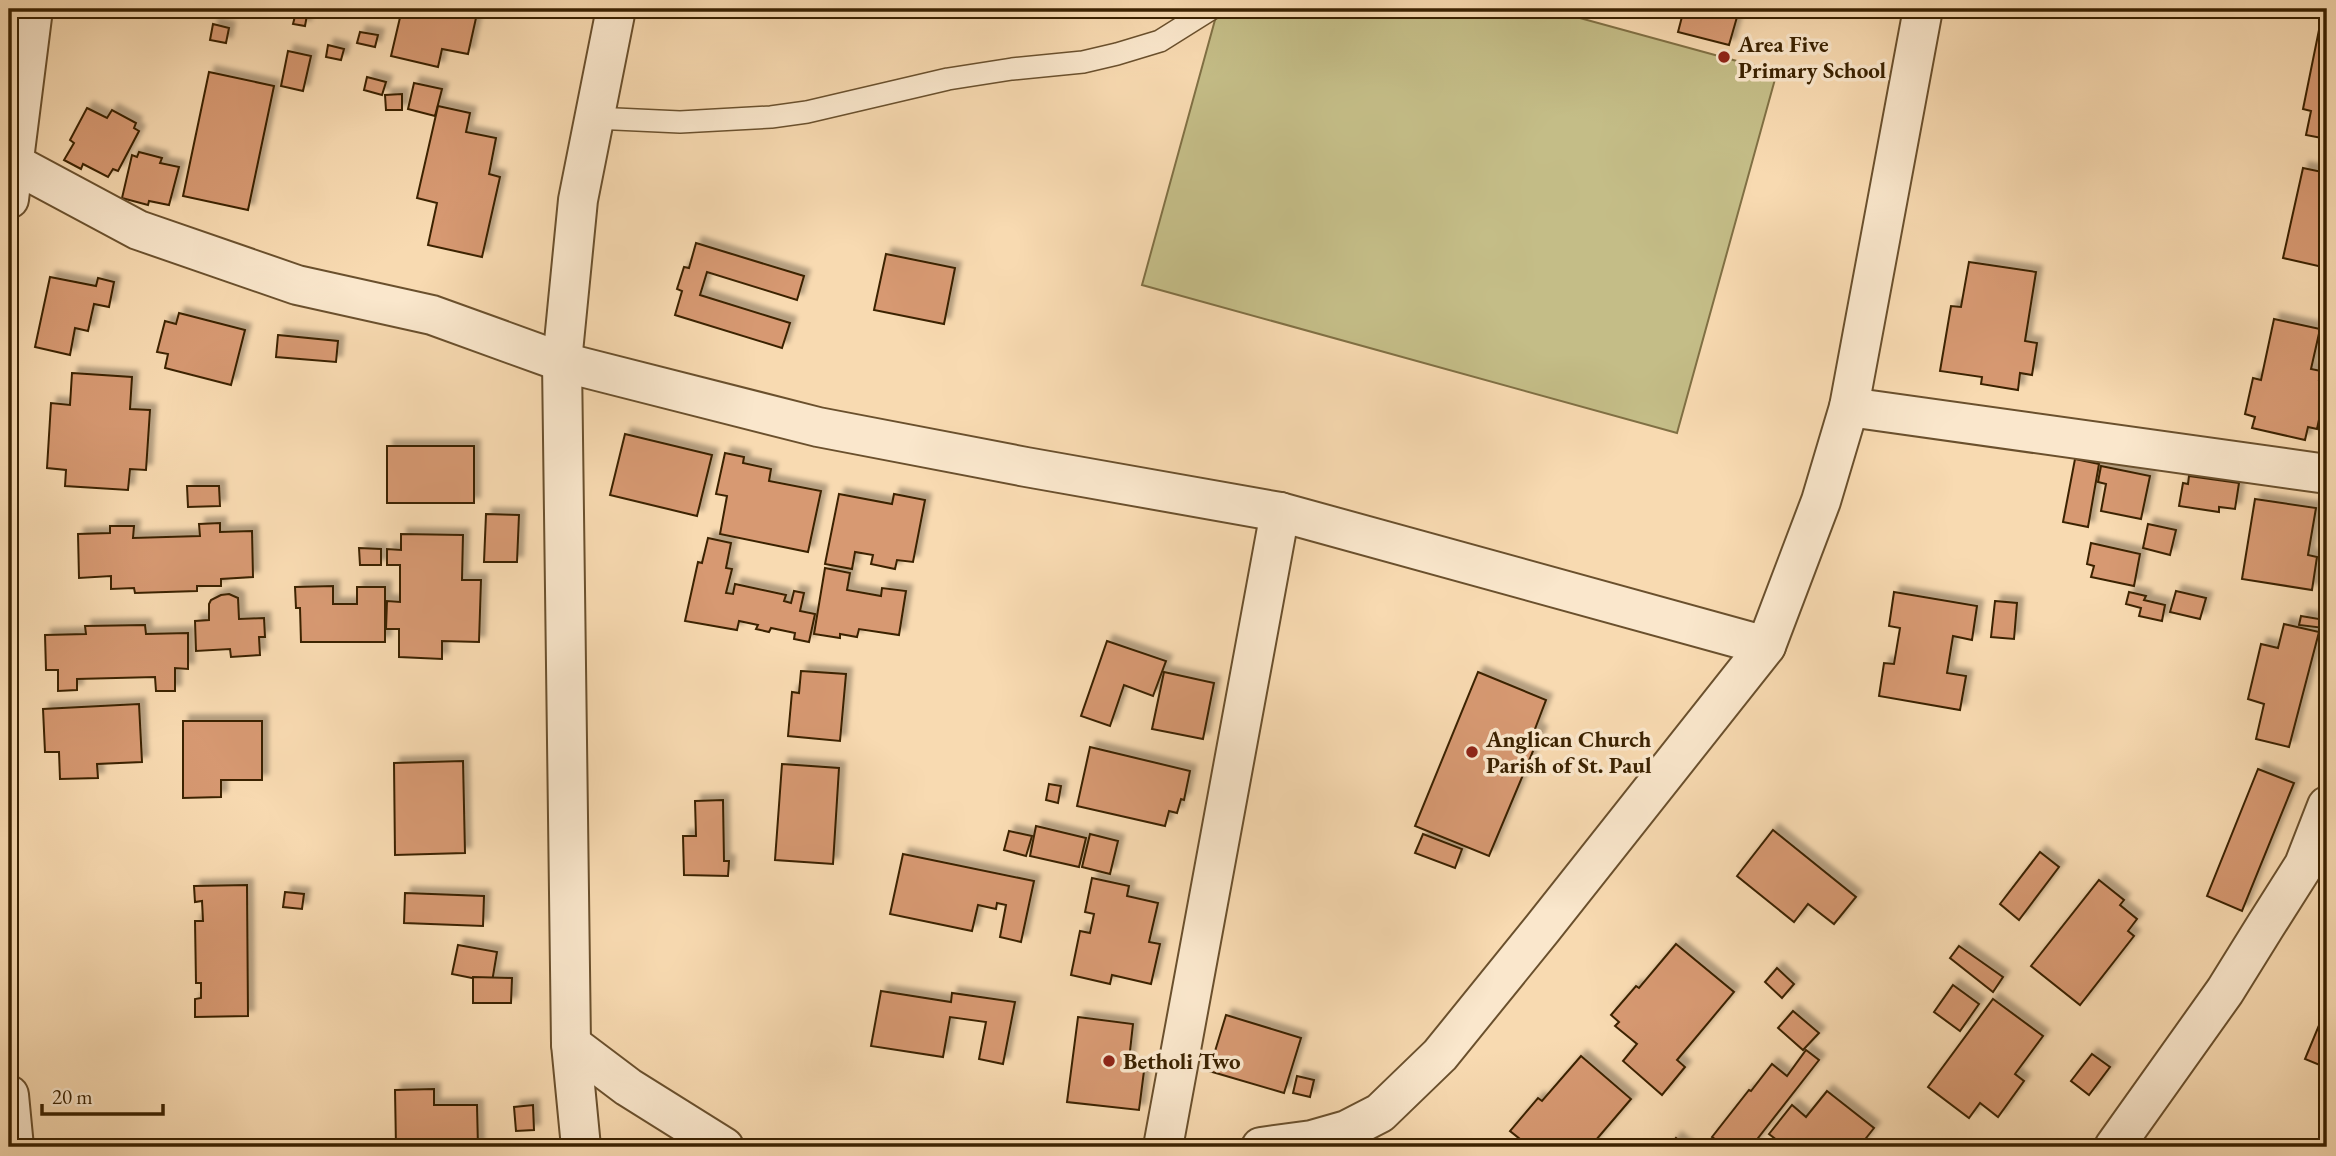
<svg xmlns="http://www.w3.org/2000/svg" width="2336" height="1156" font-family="'EB Garamond',serif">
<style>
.green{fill:#c4bd87;stroke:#807044;stroke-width:2}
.building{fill:#d79972;stroke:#3b2201;stroke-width:2;filter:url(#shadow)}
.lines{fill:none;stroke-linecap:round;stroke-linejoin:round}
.service-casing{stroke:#6a502d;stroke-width:24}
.minor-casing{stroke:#6a502d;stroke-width:42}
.service{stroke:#fae7cc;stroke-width:21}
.minor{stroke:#fae7cc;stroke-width:38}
.poi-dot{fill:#8f2418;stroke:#fae7cc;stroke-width:2.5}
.labels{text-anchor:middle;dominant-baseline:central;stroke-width:7;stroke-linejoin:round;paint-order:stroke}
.poi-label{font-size:23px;font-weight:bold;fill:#3b2201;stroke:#fae7cc;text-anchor:start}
</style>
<defs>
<filter id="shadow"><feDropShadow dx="6" dy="-6" stdDeviation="2" flood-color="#0004"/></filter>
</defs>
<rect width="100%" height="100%" fill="#f8dab1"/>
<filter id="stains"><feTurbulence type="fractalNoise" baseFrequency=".00286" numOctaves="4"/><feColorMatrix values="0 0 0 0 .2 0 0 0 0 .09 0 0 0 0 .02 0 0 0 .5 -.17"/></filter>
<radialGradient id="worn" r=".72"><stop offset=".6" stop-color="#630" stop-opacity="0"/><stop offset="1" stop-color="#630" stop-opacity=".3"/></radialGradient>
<path class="green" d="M1218,9h329l230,63 -100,361 -535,-148z"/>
<g class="building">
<path d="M402,9h76l-10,45 -26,-5 -4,18 -47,-11z"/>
<path d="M1684,9h61l-1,3 -5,-2 -10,35 -51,-13z"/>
<path d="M296,12l11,3 -2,11 -12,-2z"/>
<path d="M2321,20l6,2v117l-21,-4 5,-24 -8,-2z"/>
<path d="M213,24l16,4 -3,15 -16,-3z"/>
<path d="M360,32l18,3 -3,12 -18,-4z"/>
<path d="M328,45l16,4 -3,11 -15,-3z"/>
<path d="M288,51l23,5 -8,35 -22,-5z"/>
<path d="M209,72l65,14 -26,124 -65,-14z"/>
<path d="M367,77l19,5 -4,13 -18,-5z"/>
<path d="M414,83l28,6 -7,27 -27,-7z"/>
<path d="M402,94v16h-16l-1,-15z"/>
<path d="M438,106l32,7 -4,19 30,6 -7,36 11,3 -18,80 -54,-12 9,-42 -20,-5z"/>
<path d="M87,108l20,10 5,-8 24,13 -2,5 5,3 -21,40 -5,-2 -5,8 -25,-13 -2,5 -17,-9 10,-17 -4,-3z"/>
<path d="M139,152l23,6 -2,5 19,4 -10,38 -20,-4 -1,4 -26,-7 10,-43 5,2z"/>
<path d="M2303,168l24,5v95l-44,-10z"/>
<path d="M696,243l108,33 -7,24 -90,-28 -7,23 90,28 -8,25 -107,-33 7,-24 -5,-2 7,-22 5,1z"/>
<path d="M886,254l69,14 -11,56 -70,-14z"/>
<path d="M1969,262l67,10 -11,69 12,2 -5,32 -12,-2 -2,17 -37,-6 1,-7 -42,-6 11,-65 10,1z"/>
<path d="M50,277l46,9 2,-8 16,4 -5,25 -15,-3 -6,27 -13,-3 -5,27 -35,-8z"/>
<path d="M179,313l66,17 -14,55 -66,-17 3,-14 -11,-2 8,-31 11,3z"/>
<path d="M2274,319l46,10 -9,40 10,2 -2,9 8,2 -10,47 -9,-2 -3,13 -53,-12 3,-11 -10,-3 8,-36 8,2z"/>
<path d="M278,335l60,6 -2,21 -60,-5z"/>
<path d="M72,373l60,4 -2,32 20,1 -4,60 -16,-1 -2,21 -63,-4 1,-16 -19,-2 4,-65 19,2z"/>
<path d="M625,434l87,21 -15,61 -87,-21z"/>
<rect x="387" y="446" width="87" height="57"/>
<path d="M725,453l19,4 -1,6 28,6 -2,12 52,10 -13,61 -88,-18 7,-38 -11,-2z"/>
<path d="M2075,459l24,5 -11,63 -25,-5z"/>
<path d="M2101,466l49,10 -9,43 -40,-8 5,-27 -8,-2z"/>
<path d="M2189,476l50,7 -4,26 -16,-2v5l-40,-6 4,-23 5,1z"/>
<path d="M187,486h32l1,20 -32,1z"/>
<path d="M839,494l53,10 2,-10 31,6 -12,62 -16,-2 -2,9 -24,-5 2,-9 -18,-3 -3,17 -27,-5z"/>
<path d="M2255,499l61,9 -8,47 9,2 -5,33 -70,-11z"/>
<path d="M486,514l33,1 -2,47h-33z"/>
<path d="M220,523v9l32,-1 1,46 -32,2v7h-24v5l-62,2 -1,-5 -23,1v-13l-32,2 -1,-44 32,-1v-7h24l-1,12 67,-2 -1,-12z"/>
<path d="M2148,524l28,6 -6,25 -27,-7z"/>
<path d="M401,534l62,1 -1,45h19l-2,62 -37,-1v18l-43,-2v-28h-13l1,-28 13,1v-37h-13v-16l14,1z"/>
<path d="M708,538l23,5 -5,25 6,1 -6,24 7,1 2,-10 51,11 -2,6 7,2 3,-12 10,2 -4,18 15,3 -6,28 -15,-3 1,-6 -24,-5 -2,4 -13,-3 2,-4 -19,-4 -2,9 -52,-9 13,-59 4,1z"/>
<path d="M2091,543l49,11 -6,32 -43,-9 3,-11 -7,-2z"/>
<path d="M359,548l22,1v16h-21z"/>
<path d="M825,568l25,5 -3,17 34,6 1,-8 24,3 -7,44 -40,-6 -2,8 -17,-3v4l-26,-4z"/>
<path d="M333,586v18h24v-17h28v55h-84l-1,-34h-4l-1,-21z"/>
<path d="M2176,591l30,7 -6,21 -30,-7z"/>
<path d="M1894,592l83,14 -5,34 -19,-4 -6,37 19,3 -6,34 -81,-14 5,-33 10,1 6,-36 -11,-2z"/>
<path d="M2129,592l17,4 -2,4 21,5 -3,16 -23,-5 2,-8 -15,-4z"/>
<path d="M229,594l9,4 1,21 25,-1 1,19h-6l1,18 -29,2 -1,-8 -34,2 -1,-30 14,-1v-16l2,-4 10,-5z"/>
<path d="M1995,601l22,2 -3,36 -23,-2z"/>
<path d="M2301,616l24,4 -1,8 -25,-3z"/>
<path d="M2284,624l35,8 -30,115 -33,-8 8,-35 -16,-5 13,-55 17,4z"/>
<path d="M145,625l1,9 42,-1v36l-13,-1v23h-19l-1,-14 -78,2v11l-19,1v-21h-12l-1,-35 41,-1 -1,-8z"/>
<path d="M1107,641l59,20 -13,35 -29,-11 -14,41 -29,-10z"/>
<path d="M801,671l45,3 -6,67 -52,-5 4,-44 7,1z"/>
<path d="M1164,672l50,11 -11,56 -51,-10z"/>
<path d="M1478,672l68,28 -11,29 6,3 -52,124 -74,-30z"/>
<path d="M2324,673h3v34l-7,-1z"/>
<path d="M139,704l3,58 -45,2 1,14 -38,1 -1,-27h-14l-2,-43z"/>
<path d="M183,721h79v59h-41v17l-38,1z"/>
<path d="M1090,747l100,24 -6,29 -3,-1 -4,14 -8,-2 -4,15 -88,-20z"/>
<path d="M463,761l2,92 -70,2 -1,-92z"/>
<path d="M782,764l57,4 -6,96 -58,-4z"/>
<path d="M2258,769l36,14 -52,128 -35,-15z"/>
<path d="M1049,784l12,2 -3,17 -12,-3z"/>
<path d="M723,800l1,61h5l-1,15 -44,-1 -1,-39h13l-1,-35z"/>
<path d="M1036,826l50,12 -7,29 -49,-11z"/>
<path d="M1773,830l83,67 -22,27 -26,-20 -14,18 -57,-46z"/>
<path d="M1009,831l23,5 -6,20 -22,-6z"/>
<path d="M1090,834l28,7 -8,33 -28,-7z"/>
<path d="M1423,834l39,15 -7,19 -40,-15z"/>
<path d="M2040,852l19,15 -40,53 -19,-16z"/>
<path d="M903,854l131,27 -13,61 -21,-5 6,-32 -9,-2 -1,6 -18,-4 -6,26 -82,-17z"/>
<path d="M1092,878l37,8 -2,10 31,7 -9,39 11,2 -9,40 -39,-9 -2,9 -39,-9 9,-44 10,2 4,-19 -9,-2z"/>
<path d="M2099,880l25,20 -4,5 17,14 -9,12 6,5 -54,69 -49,-39z"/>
<path d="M247,885l1,131 -53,1v-18l6,-1v-15h-5l-1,-62h8l-1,-20 -7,1 -1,-16z"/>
<path d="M285,892l19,2 -2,15 -19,-2z"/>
<path d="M405,893l79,3 -1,30 -79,-3z"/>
<path d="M1676,944l58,48 -57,68 8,7 -23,28 -39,-34 14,-17 -22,-18 4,-4 -8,-7 25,-29 3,2z"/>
<path d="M458,945l39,7 -5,30 -40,-8z"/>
<path d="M1959,946l44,31 -10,15 -43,-34z"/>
<path d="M1777,968l17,16 -12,14 -17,-16z"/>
<path d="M473,977l39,1 -1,25h-38z"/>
<path d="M1953,985l26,19 -19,27 -26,-19z"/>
<path d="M881,991l70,11 1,-9 63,9 -12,62 -24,-5 7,-37 -36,-5 -7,40 -72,-11z"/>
<path d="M1993,999l50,37 -28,38 9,7 -26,36 -18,-14 -11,15 -41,-31z"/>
<path d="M2327,1006v62l-22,-9z"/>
<path d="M1793,1011l26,22 -16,17 -25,-22z"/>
<path d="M1226,1015l75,23 -17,55 -75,-22z"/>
<path d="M1078,1017l55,7 -5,45 16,2 -5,39 -72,-8z"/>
<path d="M1806,1050l13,10 -68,87h-25l-14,-10 37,-47 2,1 21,-27 15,12z"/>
<path d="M2092,1054l18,13 -21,28 -18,-14z"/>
<path d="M1581,1056l50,43 -41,48h-60l-20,-16 28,-33 4,3z"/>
<path d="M1297,1076l17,4 -4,17 -17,-4z"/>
<path d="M434,1089v16h43l1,42h-82l-1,-57z"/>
<path d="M1827,1091l47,37 -15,19h-73l-17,-13 23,-29 14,12z"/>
<path d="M533,1105l1,25 -18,1 -2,-24z"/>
<path d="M1676,1138l11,9h-18z"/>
</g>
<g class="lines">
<defs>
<path id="service" d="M594,118l86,4 91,-5 36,-5 141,-33 64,-10 71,-7 34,-8 43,-13 51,-32"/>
<g id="minor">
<path d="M13,163l125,67 159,55 135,30 130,47 256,65 208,40 254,45 486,134"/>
<path d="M9,199l24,-190"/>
<path d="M1849,407l478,67"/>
<path d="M571,1044l57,43 96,60"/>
<path d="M9,1095l5,52"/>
<path d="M581,1147l-10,-103 -9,-682 16,-162 38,-191"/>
<path d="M1163,1147l117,-635"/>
<path d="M1261,1147l51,-7 35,-10 33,-17 60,-58 102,-126 224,-283 55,-145 28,-94 74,-398"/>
<path d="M2114,1147l111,-156 41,-66 38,-60 23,-59"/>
</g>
</defs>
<use href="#service" class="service-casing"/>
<use href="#minor" class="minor-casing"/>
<use href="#service" class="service"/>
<use href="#minor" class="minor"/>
</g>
<g class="poi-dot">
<circle cx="1724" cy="57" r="7"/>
<circle cx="1472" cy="752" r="7"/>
<circle cx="1109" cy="1061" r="7"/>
</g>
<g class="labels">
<g class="poi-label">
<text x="1738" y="44">Area Five<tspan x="1738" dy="26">Primary School</tspan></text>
<text x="1486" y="739">Anglican Church<tspan x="1486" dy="26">Parish of St. Paul</tspan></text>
<text x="1123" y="1061">Betholi Two</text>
</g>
</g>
<rect width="2336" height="1156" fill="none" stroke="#f8dab1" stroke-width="35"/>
<rect x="10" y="10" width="2315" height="1135" fill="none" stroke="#3b2201" stroke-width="3.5"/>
<rect x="18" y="18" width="2301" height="1121" fill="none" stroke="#3b2201" stroke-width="2"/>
<path d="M42 1104v10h121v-10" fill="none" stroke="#3b2201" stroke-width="3.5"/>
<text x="52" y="1104" font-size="21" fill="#3b2201" stroke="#fae7cc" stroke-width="5" paint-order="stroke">20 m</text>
<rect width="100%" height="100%" filter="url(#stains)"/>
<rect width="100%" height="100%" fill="url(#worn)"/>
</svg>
